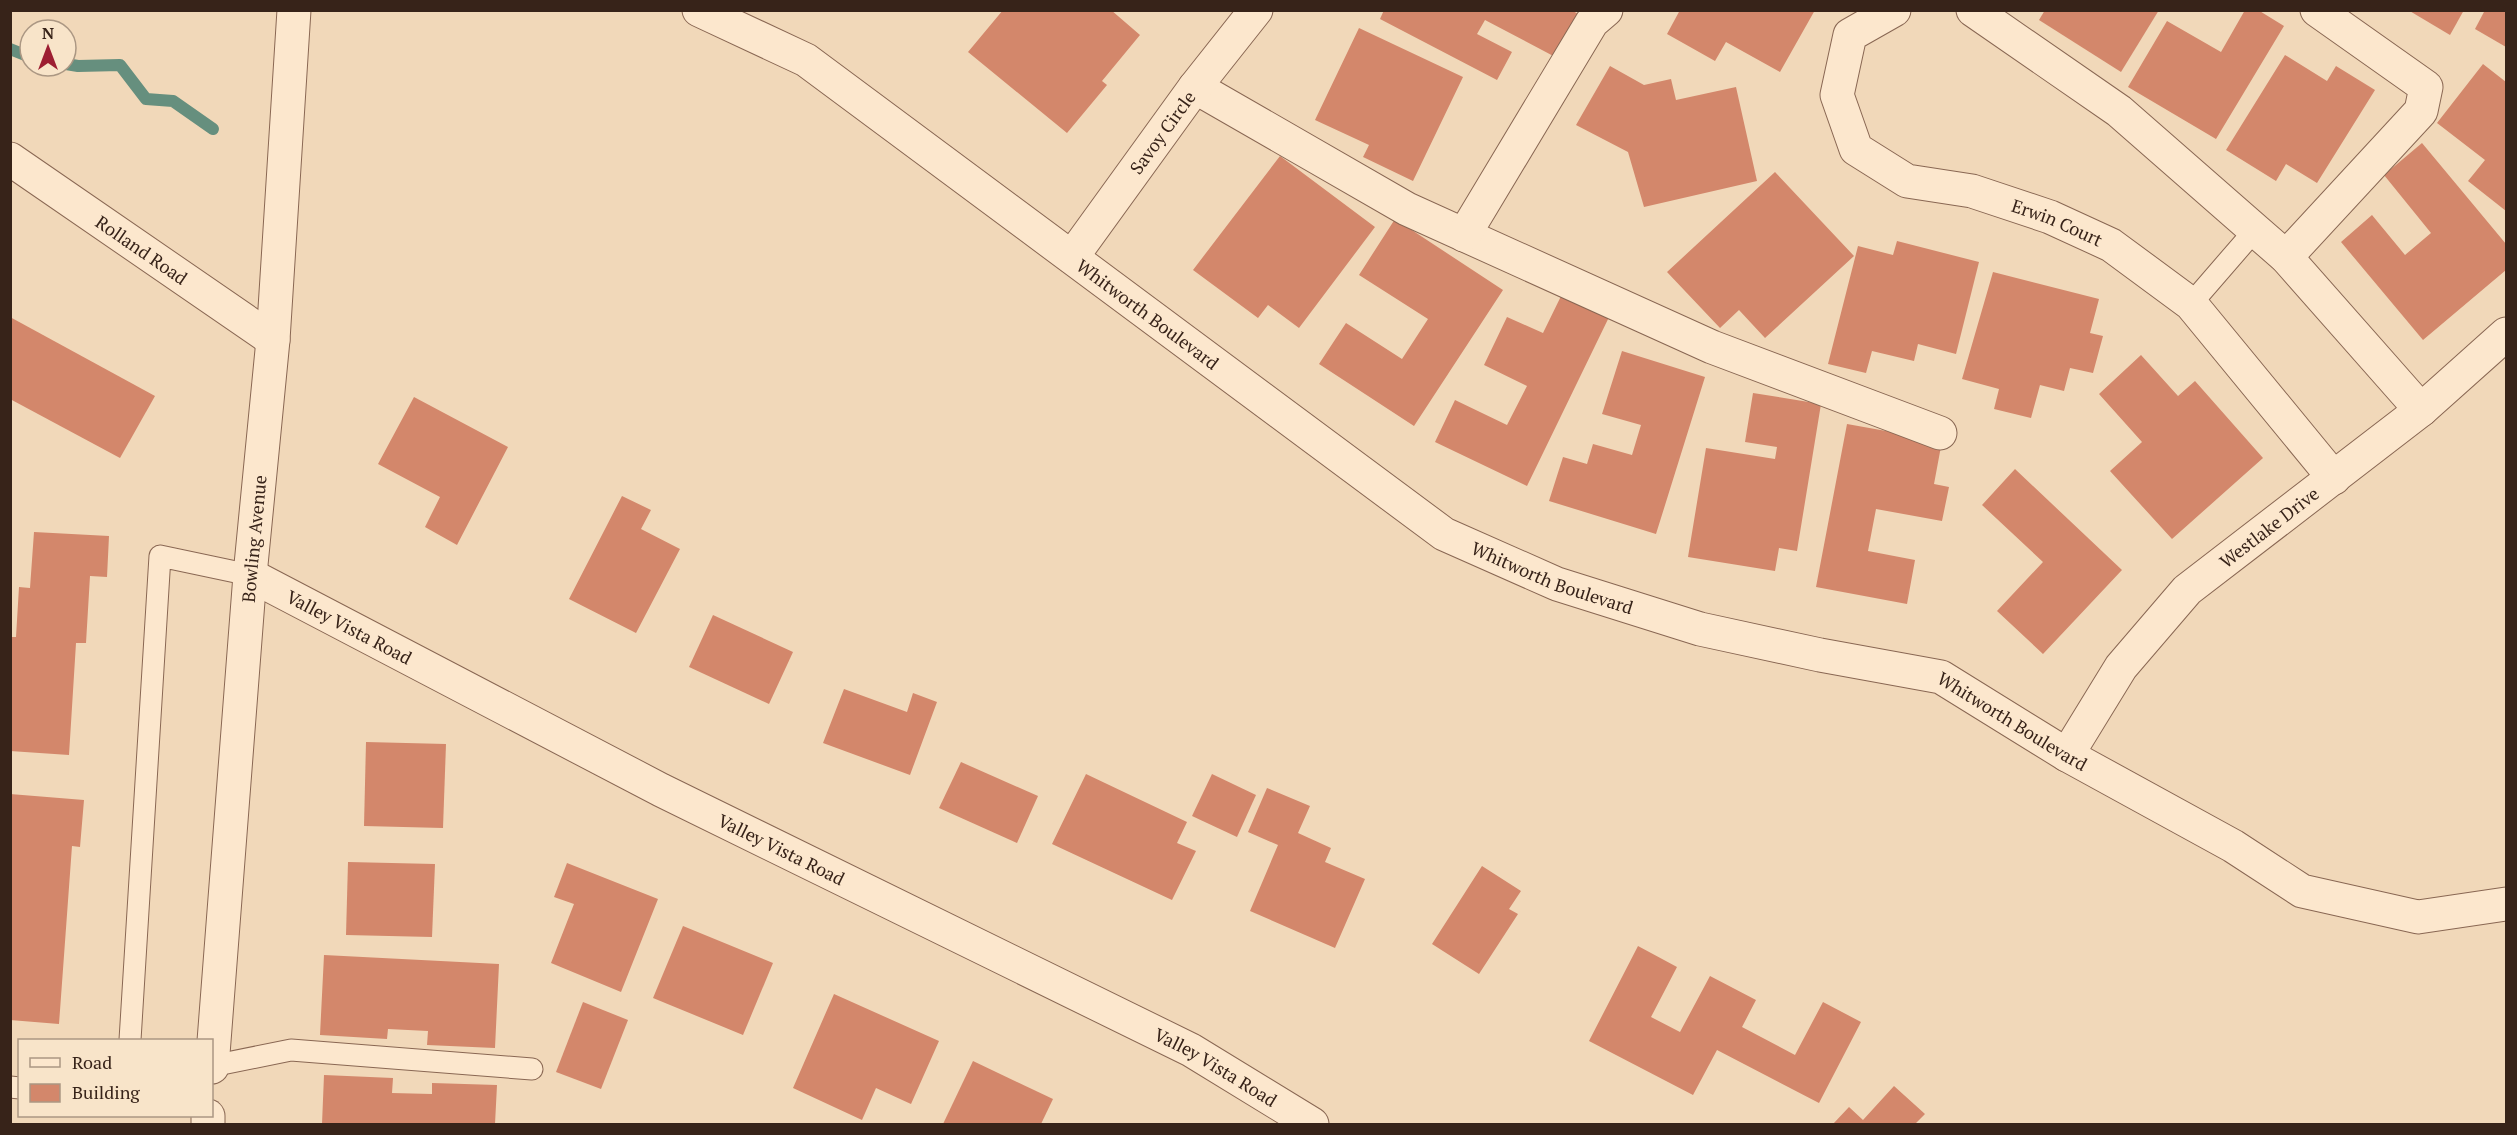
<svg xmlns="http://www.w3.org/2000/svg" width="2517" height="1135" font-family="'PT Serif',serif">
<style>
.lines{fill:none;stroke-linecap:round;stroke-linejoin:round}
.stream{stroke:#668f7e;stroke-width:12}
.building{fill:#d3876b}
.service-casing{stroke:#896753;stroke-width:23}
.minor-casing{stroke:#896753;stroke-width:35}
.tertiary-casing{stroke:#896753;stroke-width:35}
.service{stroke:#fce7cd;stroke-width:21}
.minor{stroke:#fce7cd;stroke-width:33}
.tertiary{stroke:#fce7cd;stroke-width:33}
.labels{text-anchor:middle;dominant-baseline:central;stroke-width:4.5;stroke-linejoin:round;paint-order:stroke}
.street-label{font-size:18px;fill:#372319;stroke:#f8e4c9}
</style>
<rect width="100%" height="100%" fill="#f1d8b9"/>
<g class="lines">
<g class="stream">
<path d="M10,49l20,8"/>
<path d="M66,64l12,2 42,-1 26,34 27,2 40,28"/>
</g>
</g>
<g class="building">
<path d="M1003,10h108l29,25 -38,46 5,4 -40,48 -99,-81z"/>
<path d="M1384,10h187l11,6 -23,43 -74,-39 -8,14 35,18 -15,28 -117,-61z"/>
<path d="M1680,10h135l-35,62 -54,-30 -11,19 -48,-27z"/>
<path d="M2045,10h114l-38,62 -82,-52z"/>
<path d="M2245,10h13l26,16 -68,113 -88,-52 39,-66 54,31z"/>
<path d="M2408,10h56l-14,25z"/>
<path d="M2485,10h21v37l-31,-18z"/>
<path d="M1359,28l104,49 -50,104 -50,-24 6,-12 -54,-25z"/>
<path d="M2285,55l42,26 9,-15 39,24 -58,93 -31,-19 -10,17 -50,-31z"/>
<path d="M2483,64l23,18v129l-38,-30 17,-21 -48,-37z"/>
<path d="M1610,66l34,19 27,-6 5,21 60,-13 21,94 -113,26 -16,-55 -52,-27z"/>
<path d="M2422,143l84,101v26l-83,70 -82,-98 31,-27 33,40 26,-22 -47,-58z"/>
<path d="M1280,156l95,71 -76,101 -31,-23 -10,13 -65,-48z"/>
<path d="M1775,172l79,84 -89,82 -26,-28 -19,18 -53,-56z"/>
<path d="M1395,219l108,71 -89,136 -95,-62 27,-41 56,36 26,-40 -69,-44z"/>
<path d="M1897,241l82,21 -23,92 -38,-10 -4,17 -42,-10 -6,22 -38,-9 30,-118 35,9z"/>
<path d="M1993,272l106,27 -9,34 13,3 -10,37 -23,-5 -6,23 -24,-6 -9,33 -37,-9 5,-20 -37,-10z"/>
<path d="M1564,290l47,23 -84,173 -92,-44 20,-42 52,25 20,-39 -43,-21 23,-48 36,16z"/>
<path d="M10,317l145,79 -35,62 -110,-59z"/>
<path d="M1622,351l83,26 -49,157 -107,-33 14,-44 24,7 6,-20 39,11 9,-30 -39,-11z"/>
<path d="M2141,355l37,41 17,-15 68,77 -91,81 -62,-68 32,-29 -43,-48z"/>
<path d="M1753,393l68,11 -24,147 -18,-3 -4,23 -87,-14 18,-109 69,11 2,-12 -32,-5z"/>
<path d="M414,397l94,50 -51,98 -32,-18 15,-30 -62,-33z"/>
<path d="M1847,424l95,17 -8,43 15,3 -7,34 -66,-12 -8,42 47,9 -8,44 -91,-17z"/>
<path d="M2015,469l107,101 -79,84 -46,-43 46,-49 -61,-57z"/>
<path d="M622,496l29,14 -10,19 39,20 -44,84 -67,-34z"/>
<path d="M34,532l75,4 -2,41 -17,-1 -4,67h-10l-7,112 -59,-4v-114h6l3,-50 11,1z"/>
<path d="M713,615l80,37 -24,52 -80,-37z"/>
<path d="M844,689l63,23 6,-19 24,9 -27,73 -87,-32z"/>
<path d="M366,742l80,2 -3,84 -79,-2z"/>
<path d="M961,762l77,34 -21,47 -78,-35z"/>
<path d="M1086,774l101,48 -10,21 19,8 -24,49 -120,-56z"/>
<path d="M1212,774l44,21 -19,42 -45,-21z"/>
<path d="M1267,788l43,18 -12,27 33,15 -6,14 40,17 -30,69 -85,-37 28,-66 -30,-13z"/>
<path d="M10,794l74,6 -4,47 -8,-1 -13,178 -49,-4z"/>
<path d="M348,862l87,2 -3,73 -86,-2z"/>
<path d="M567,863l91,36 -37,93 -70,-29 23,-59 -20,-7z"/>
<path d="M1482,866l39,25 -12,18 9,5 -39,60 -47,-30z"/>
<path d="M683,926l90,37 -30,72 -90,-37z"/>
<path d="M1638,946l39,21 -26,50 29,15 30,-56 46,24 -14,27 53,28 28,-53 38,20 -42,81 -102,-53 -24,45 -104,-54z"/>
<path d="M324,955l175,9 -4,84 -68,-3 1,-14 -40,-2 -1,10 -67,-4z"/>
<path d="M834,994l105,47 -28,63 -35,-16 -14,32 -69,-32z"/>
<path d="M583,1002l45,18 -27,69 -45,-17z"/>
<path d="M973,1061l80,38 -12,25h-98z"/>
<path d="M324,1075l69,3 -1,15 40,1v-11l65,2 -2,39h-173z"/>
<path d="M1894,1086l31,28 -10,10h-82l16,-17 14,13z"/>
</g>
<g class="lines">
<defs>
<g id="service">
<path d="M2191,304l64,-74"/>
<path d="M130,1040l30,-484 90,19"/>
<path d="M212,1066l79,-16 241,19"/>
<path d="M10,1087l10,1"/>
</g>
<g id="minor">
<path id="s1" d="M699,10l107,50 638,474 113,50 143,45 120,26 121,22 126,78 166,91 69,45 116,26 88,-13"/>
<path id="s2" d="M1894,10l-44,25 -13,60 19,54 51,32 65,10 78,26 61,28 80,59 143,174"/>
<path d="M1973,10l146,101 136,119 31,27 135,153"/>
<path d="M1195,87l212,122 305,138 228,86"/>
<path id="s3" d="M10,159l263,181"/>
<path d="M1464,235l128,-213 14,-12"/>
<path id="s4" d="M1072,257l123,-170 61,-77"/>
<path d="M2286,257l135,-146 5,-24 -109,-77"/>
<path id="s5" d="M250,575l411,215 530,260 121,74"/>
<path id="s6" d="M2067,755l54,-88 66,-77 234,-180 85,-76"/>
</g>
<g id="tertiary">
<path id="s7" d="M212,1067l38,-492 23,-235 21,-330"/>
<path d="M208,1124v-8"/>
</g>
</defs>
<use href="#service" class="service-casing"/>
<use href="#minor" class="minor-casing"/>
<use href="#tertiary" class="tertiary-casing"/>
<use href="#service" class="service"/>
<use href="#minor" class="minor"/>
<use href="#tertiary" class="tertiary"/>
</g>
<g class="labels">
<g class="street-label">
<text stroke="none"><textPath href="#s4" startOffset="154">Savoy Circle</textPath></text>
<text stroke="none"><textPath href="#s2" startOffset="386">Erwin Court</textPath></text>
<text stroke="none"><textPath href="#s3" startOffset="160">Rolland Road</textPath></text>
<text stroke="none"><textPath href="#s1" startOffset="544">Whitworth Boulevard</textPath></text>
<text stroke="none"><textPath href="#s6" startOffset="308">Westlake Drive</textPath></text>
<text stroke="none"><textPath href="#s7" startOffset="530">Bowling Avenue</textPath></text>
<text stroke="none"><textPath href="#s1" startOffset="1030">Whitworth Boulevard</textPath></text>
<text stroke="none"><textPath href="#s5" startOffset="112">Valley Vista Road</textPath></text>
<text stroke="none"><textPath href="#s1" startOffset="1516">Whitworth Boulevard</textPath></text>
<text stroke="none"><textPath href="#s5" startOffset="598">Valley Vista Road</textPath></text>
<text stroke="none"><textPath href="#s5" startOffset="1084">Valley Vista Road</textPath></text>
</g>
</g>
<rect width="2517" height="1135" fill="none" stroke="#372319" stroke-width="24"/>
<rect x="18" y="1039" width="195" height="78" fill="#f8e4c9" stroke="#ab9783" stroke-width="1.5"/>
<rect x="30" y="1058" width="30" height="9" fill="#fce7cd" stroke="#ab9783" stroke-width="1.5"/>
<text x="72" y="1069" font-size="18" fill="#372319">Road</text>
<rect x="30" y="1084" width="30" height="18" fill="#d3876b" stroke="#ab9783" stroke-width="1.5"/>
<text x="72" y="1099" font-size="18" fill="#372319">Building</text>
<g transform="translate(48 48)"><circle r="28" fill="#f8e4c9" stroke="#ab9783" stroke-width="1.5"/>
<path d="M0-4.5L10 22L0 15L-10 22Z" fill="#9d1e32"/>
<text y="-9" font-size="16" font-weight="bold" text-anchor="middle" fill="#372319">N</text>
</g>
</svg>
